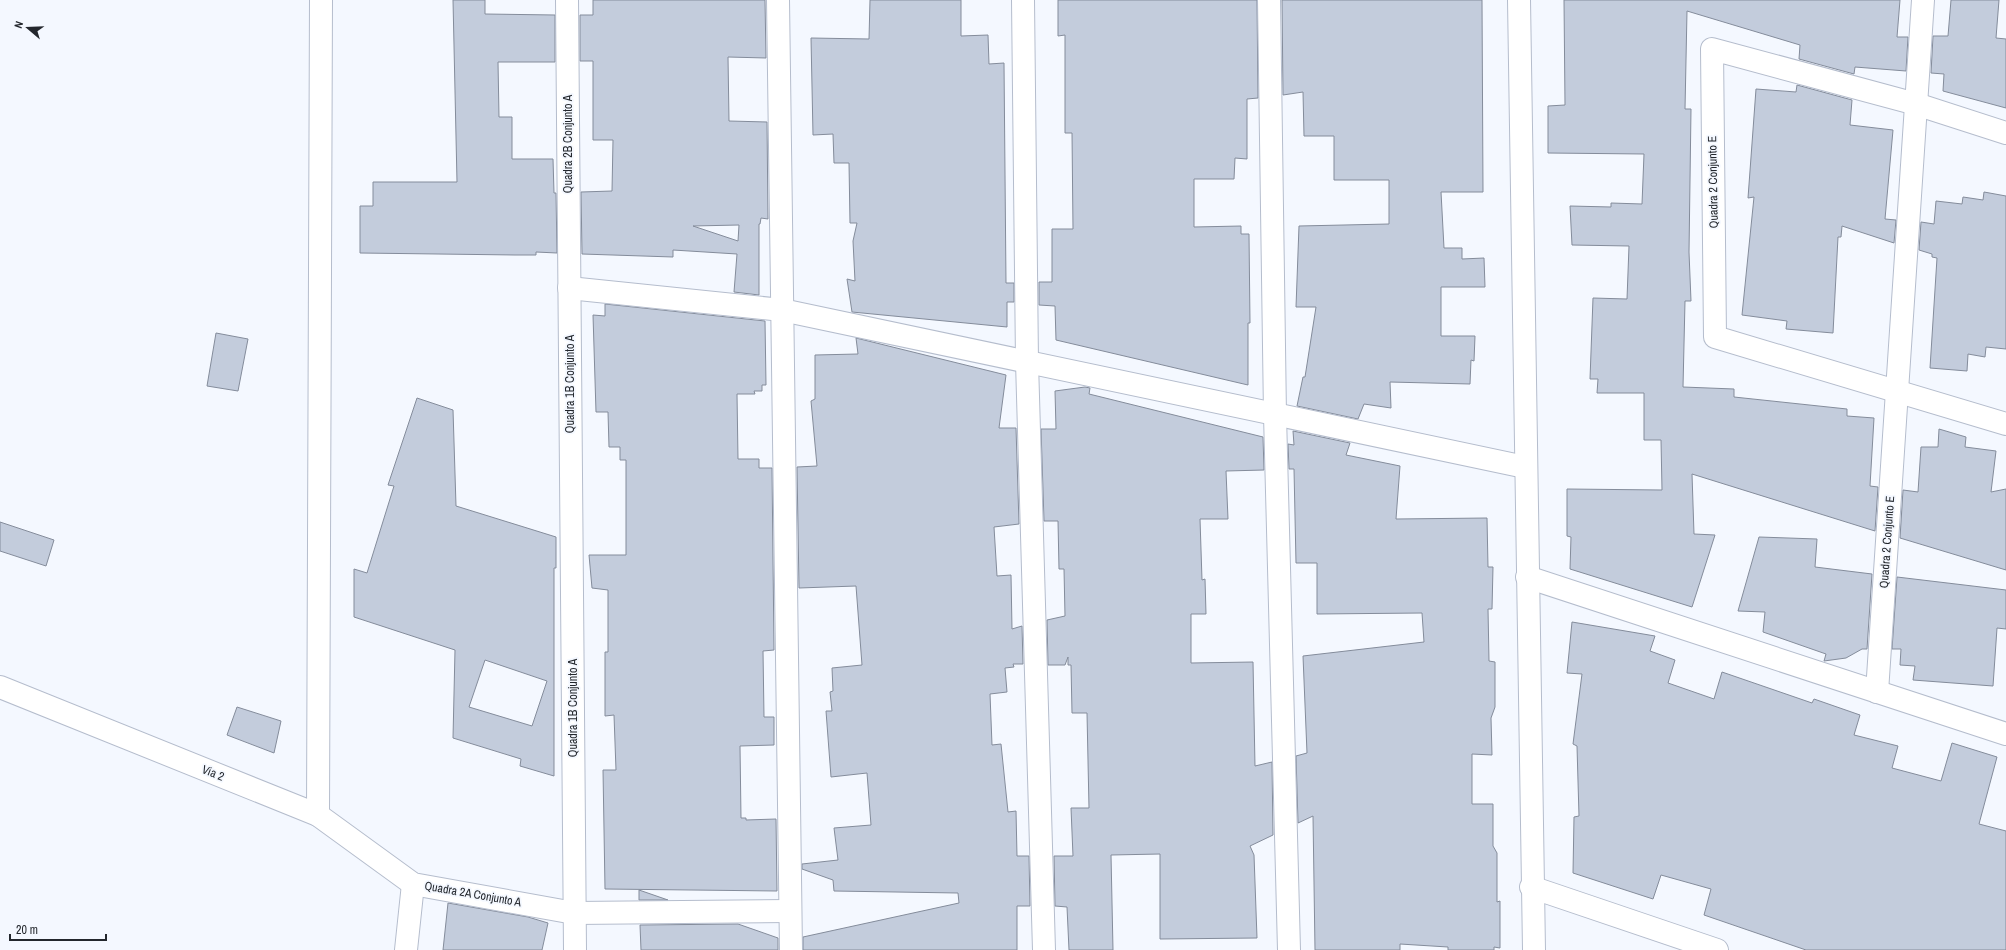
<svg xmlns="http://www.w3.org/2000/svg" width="2006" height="950" font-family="'Archivo Narrow',sans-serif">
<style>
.building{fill:#c3ccdc;stroke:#848c9b;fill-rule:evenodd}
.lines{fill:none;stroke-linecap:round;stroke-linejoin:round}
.minor-casing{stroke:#b5bdcd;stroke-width:24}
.minor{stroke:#fff;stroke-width:22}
.labels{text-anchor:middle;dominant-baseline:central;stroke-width:3.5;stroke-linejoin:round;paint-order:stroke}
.street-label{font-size:12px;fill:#23272d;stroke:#f4f8ff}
</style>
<rect width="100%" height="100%" fill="#f4f8ff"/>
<g class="building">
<path d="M453,0h32v14l70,1v47h-57l1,55h13v42h41l1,34h2l1,60 -21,-1v3h-21l-155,-2v-47h13v-24h84z"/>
<path d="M593,0h172l1,58 -38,-1 1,64 38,1 1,97 -7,-1 -1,6h-1v71l-25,-3 3,-38 -64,-4v7l-91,-3 -1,-62 31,-1 1,-51h-20v-79h-13v-46h13zM739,225l-1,16 -45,-15z"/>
<path d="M870,0h91v36l27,-1 1,29 15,-1 2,220h8v19h-7v25l-155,-15 -5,-33 8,2 -2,-40 4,-18h-7l-1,-60h-15l-1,-29 -20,1 -2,-97 58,1z"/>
<path d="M1058,0h199l1,98 -11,1v60l-12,-1 -1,21h-40v48l47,-1v8h8l1,89h-2v62l-192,-45 -1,-34 -16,-1v-23h13v-53h21l-1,-96h-7v-98l-7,1z"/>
<path d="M1282,0h200l1,192h-42l3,56h18v11l22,-1 1,29h-44v49h34l-1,25 -3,-1 -1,24 -80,-2 1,26 -27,-4 -6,15 -61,-13 6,-29h2l11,-70h-20l3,-81 90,-2v-44h-55v-44h-30l-1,-44 -20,3z"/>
<path d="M1564,0h336l-3,37h11l-2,34 -51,-4 -1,7 -55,-15 1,-14 -113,-34 -2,98h6l-2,143 2,49h-6l-2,86 51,2v8l113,12v7l27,2 -4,68 8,1 -3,44 -183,-57 2,60 21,1 -23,72 -122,-38 1,-32 -4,-1v-47l95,1 -1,-50h-17v-47h-47l1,-14h-8l3,-81 34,1 2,-53 -57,-1 -2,-39 41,1v-4l31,1 2,-50 -96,-1v-47l17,-1z"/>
<path d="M1951,0h48l-3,38 10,1v69l-63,-17 1,-17 -13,-1 2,-37h15z"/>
<path d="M1797,85l55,15 -2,25 43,5 -8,89 11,1 -2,23 -52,-17 -1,11h-3l-5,96 -47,-4 1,-8 -45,-6 12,-118 -6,1 8,-109 40,3z"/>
<path d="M1984,192l22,4v153l-20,-2 -1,10 -17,-3 -1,17 -37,-3 7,-110 -5,-1v-3l-13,-4 2,-28 13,2 2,-23 26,3 1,-7 20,3z"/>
<path d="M605,304l160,17 1,64h-4v6h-8l1,3h-18l1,65h21v9h13l2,182 -11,1 1,66h10v28l-34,1 1,72h5v2l30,-1 1,72 -172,-2 -2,-119h13l-2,-55 -9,1v-64h3v-62l-16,-2 -3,-33h37v-95h-6v-13h-11l-1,-35h-12l-3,-97 12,1z"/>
<path d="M216,333l32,6 -10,52 -31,-5z"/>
<path d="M856,338l150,37 -7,53h17l3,96 -25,3 3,49 14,-1 1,54 10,-3 1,38h-10l1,3 -9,1 2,24 -17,2 2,51 9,-1 7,68 8,-1 1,45h12l1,50h-13v44h-214v-13l156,-34 -1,-10 -124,-2 -1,-11 -31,-11v-5l36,-4 -4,-32 37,-3 -4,-52 -36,4 -5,-66h6l-2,-19 3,-1 -1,-23 30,-3 -6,-79 -57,2 -2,-121 20,-1 -6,-65 4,-2v-44l43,-1z"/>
<path d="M1085,387l5,1 -1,6 174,43 1,33 -38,1 2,48h-28l2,61 3,-1 1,35h-15v49l62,-1 2,104 17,-4 1,73 -23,11 4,9 3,83 -97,1v-85l-49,1 2,95h-44l-2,-43 -12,-1 -1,-50h19l-2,-48h18l-2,-95h-15l-1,-48h-3v-8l-3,8h-17l-1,-45 18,-4 -1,-47h-5l-1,-48h-14l-3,-92h15l-1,-38z"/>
<path d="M417,398l36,12 3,96 100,31v31h-2v208l-34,-10 1,-7 -68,-21 2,-88 -101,-33v-48l13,4 27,-87 -6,-1zM485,660l62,21 -15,45 -63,-19z"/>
<path d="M1939,429l27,8 -1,10 31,4 -5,41 15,-3v81l-106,-32 3,-48 15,2 3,-45h17z"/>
<path d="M1293,431l57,12 -4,12 54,11 -4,53 91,-1 1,49h5l-1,42h-4l1,52 6,1v45l-4,11 1,37 -20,-1v50h21v42l4,7v49l3,-1v47l-6,-1v3h-46v-3l-48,-3v6h-85l-2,-134 -15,7 -2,-67 11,-3 -4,-97 121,-14 -2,-29 -105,1v-51h-21l-2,-94h-5l-1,-25 6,1z"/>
<path d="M0,522l54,18 -8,26 -46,-15z"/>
<path d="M1759,537l58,2 -2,28 57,7 -5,75h-5l-16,9 -22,3 2,-7 -63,-22 2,-20 -27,-1z"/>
<path d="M1897,577l109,13v39l-9,-1 -4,58 -80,-6 2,-14 -15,-1 1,-16h-9z"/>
<path d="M1572,622l83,14 -5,15 25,9 -7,23 46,16 8,-27 90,31 2,-4 46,16 -6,20 44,11 -6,22 49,13 11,-38 45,14 -18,67 27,7v119h-200l-102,-35 7,-26 -50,-14 -8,24 -80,-26 1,-56 5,-1 -2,-70 -4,-2 9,-70 -15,-1z"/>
<path d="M237,707l44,14 -7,32 -47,-18z"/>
<path d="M639,890l29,10h-29z"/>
<path d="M448,903l80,14 20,6 -6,27h-99z"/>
<path d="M738,924l40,14v12h-137l-1,-25z"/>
</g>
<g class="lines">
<defs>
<g id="minor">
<path d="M567,0l8,950"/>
<path d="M778,0l13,950"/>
<path d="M1023,0l4,362 17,588"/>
<path d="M1269,0l6,415 14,535"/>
<path d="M1519,0l15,950"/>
<path d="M2006,133l-90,-29 -204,-55 3,288 291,87"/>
<path d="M569,288l213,22 743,157"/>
<path d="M1527,577l479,157"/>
<path d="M0,687l318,128 95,69 161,29 215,-2"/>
<path d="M1877,692l46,-692"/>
<path d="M318,815l3,-815"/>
<path d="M1531,887l186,63"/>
<path d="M406,950l7,-66"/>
</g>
</defs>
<use href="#minor" class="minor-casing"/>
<use href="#minor" class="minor"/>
</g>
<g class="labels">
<g class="street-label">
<text transform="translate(568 144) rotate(-90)">Quadra 2B Conjunto A</text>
<text transform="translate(1713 182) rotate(-91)">Quadra 2 Conjunto E</text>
<text transform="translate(570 384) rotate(-90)">Quadra 1B Conjunto A</text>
<text transform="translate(1887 542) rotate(-86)">Quadra 2 Conjunto E</text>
<text transform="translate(573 708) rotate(-90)">Quadra 1B Conjunto A</text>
<text transform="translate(213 773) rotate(22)">Via 2</text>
<text transform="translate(473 894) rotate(10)">Quadra 2A Conjunto A</text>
</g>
</g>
<g transform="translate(28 28) rotate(289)" stroke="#f4f8ff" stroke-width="3" paint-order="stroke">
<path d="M0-3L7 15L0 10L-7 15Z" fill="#23272d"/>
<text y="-6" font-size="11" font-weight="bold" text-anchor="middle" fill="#23272d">N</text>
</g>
<path d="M10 934v6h96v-6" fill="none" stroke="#23272d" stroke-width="2"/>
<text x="16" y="934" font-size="12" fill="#23272d" stroke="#f4f8ff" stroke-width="3" paint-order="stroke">20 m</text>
</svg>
